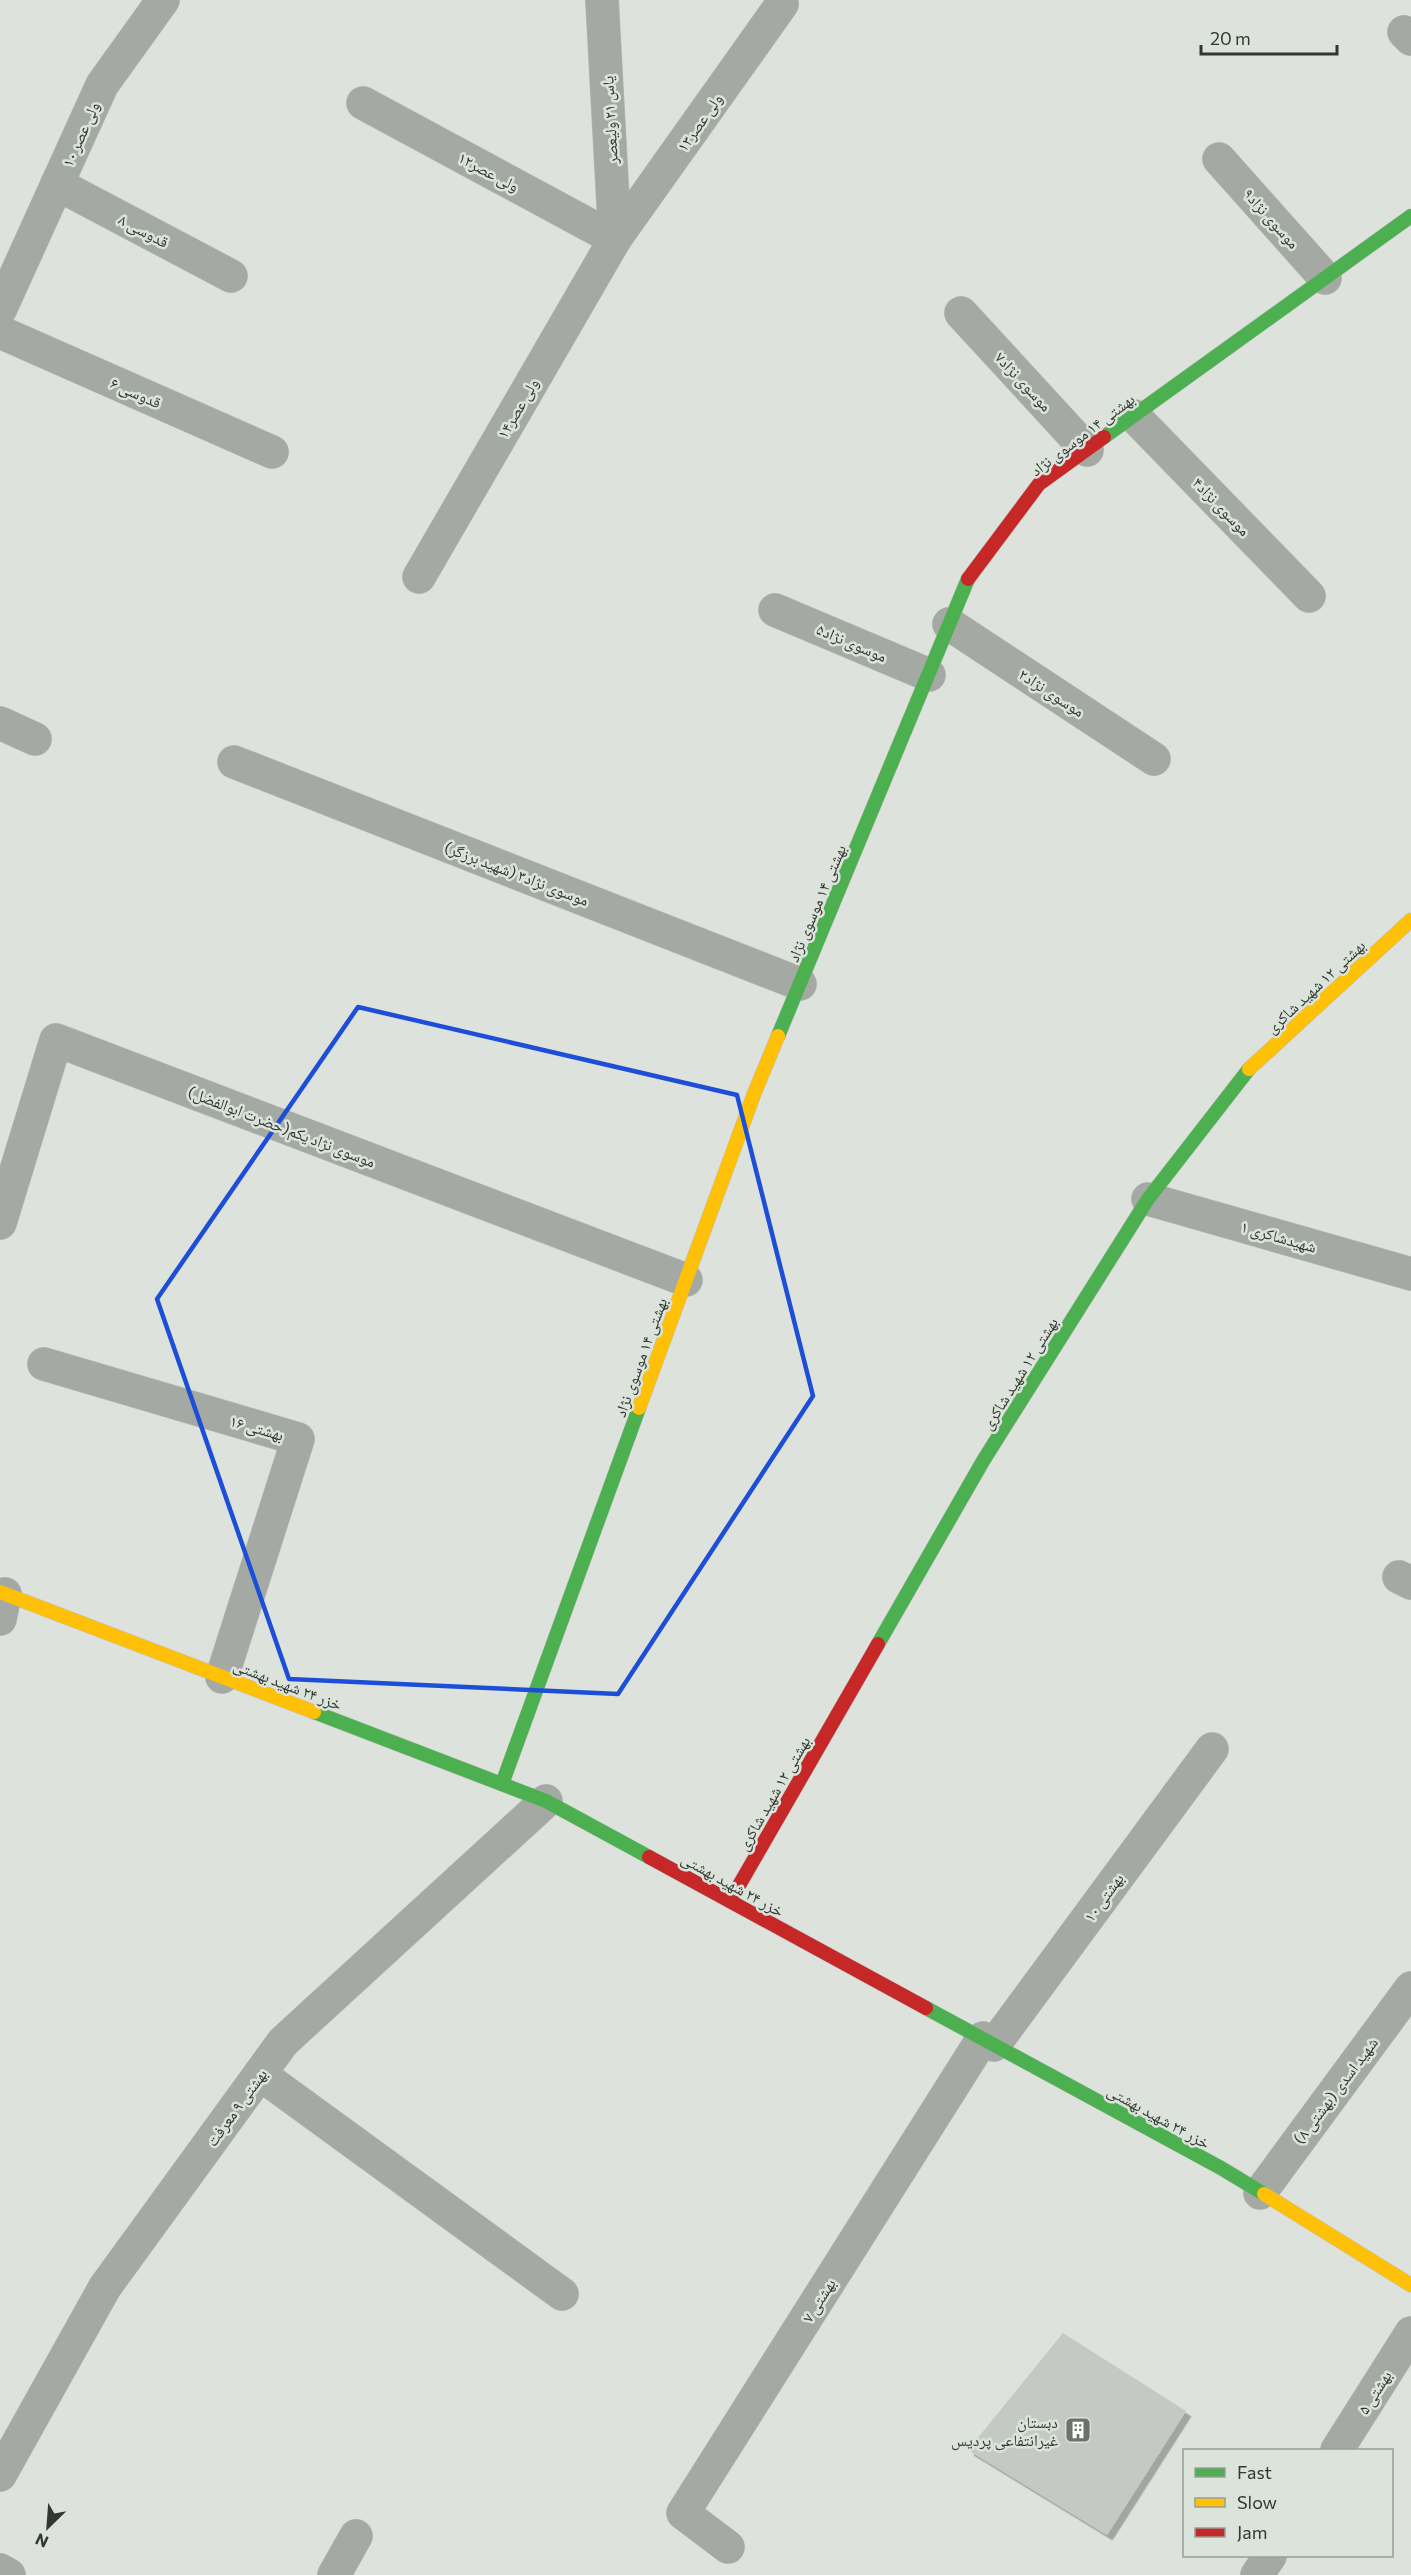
<svg xmlns="http://www.w3.org/2000/svg" width="1411" height="2575" font-family="Commissioner,'Noto Naskh Arabic',sans-serif">
<style>
.building{fill:#c5c9c4;filter:url(#shadow)}
.lines{fill:none;stroke-linecap:round;stroke-linejoin:round}
.street-casing{stroke:#bcbfbb;stroke-width:34}
.fast-casing{stroke:#bcbfbb;stroke-width:15}
.slow-casing{stroke:#bcbfbb;stroke-width:15}
.jam-casing{stroke:#bcbfbb;stroke-width:15}
.street{stroke:#a4aaa3;stroke-width:33}
.fast{stroke:#4caf50;stroke-width:14}
.slow{stroke:#ffc107;stroke-width:14}
.jam{stroke:#c62828;stroke-width:14}
.marked{fill:none;stroke:#1d4ed8;stroke-width:4.5;stroke-linejoin:round}
.labels{text-anchor:middle;dominant-baseline:central;stroke-width:5;stroke-linejoin:round;paint-order:stroke}
.street-label{font-size:16px;fill:#333632;stroke:#dbe4da}
.poi-label{font-size:16px;fill:#333632;stroke:#dbe4da;text-anchor:end}
</style>
<defs>
<filter id="shadow"><feDropShadow dx="5.5" dy="5.5" stdDeviation="0" flood-color="#0004"/></filter>
</defs>
<rect width="100%" height="100%" fill="#dde2dc"/>
<path class="building" d="M1063,2333l123,78 -79,124 -139,-85z"/>
<g class="lines">
<defs>
<g id="street">
<path d="M602,0l13,239"/>
<path d="M1404,32l7,7"/>
<path d="M363,103l252,136"/>
<path d="M1219,159l106,119"/>
<path d="M57,184l174,92"/>
<path d="M0,310l102,-225 61,-85"/>
<path d="M961,313l126,137"/>
<path d="M0,332l272,120"/>
<path d="M1134,416l175,180"/>
<path d="M419,577l196,-338 167,-235"/>
<path d="M775,610l154,65"/>
<path d="M949,624l205,135"/>
<path d="M0,723l35,16"/>
<path d="M234,762l566,222"/>
<path d="M1148,1199l263,75"/>
<path d="M0,1223l56,-183 630,240"/>
<path d="M44,1364l254,75 -76,238"/>
<path d="M1399,1577l12,6"/>
<path d="M0,1619l5,-25"/>
<path d="M994,2045l218,-296"/>
<path d="M260,2074l302,220"/>
<path d="M1260,2193l151,-205"/>
<path d="M1337,2450l74,-117"/>
<path d="M0,2475l105,-188 178,-245 263,-241"/>
<path d="M728,2547l-45,-34 300,-475"/>
<path d="M0,2570l9,5"/>
<path d="M334,2575l22,-39"/>
<path d="M1257,2575l13,-19"/>
</g>
<g id="fast">
<path d="M1104,437l307,-221"/>
<path d="M778,1036l190,-457"/>
<path d="M878,1644l105,-183 165,-262 101,-130"/>
<path d="M314,1712l232,89 103,56"/>
<path d="M502,1784l137,-376"/>
<path d="M926,2008l295,160 43,26"/>
</g>
<g id="slow">
<path d="M1249,1069l162,-149"/>
<path d="M639,1408l115,-314 24,-58"/>
<path d="M0,1592l314,120"/>
<path d="M1264,2194l147,91"/>
</g>
<g id="jam">
<path d="M968,579l71,-95 65,-47"/>
<path d="M649,1857l277,151"/>
<path d="M730,1901l148,-257"/>
</g>
</defs>
<use href="#street" class="street-casing"/>
<use href="#fast" class="fast-casing"/>
<use href="#slow" class="slow-casing"/>
<use href="#jam" class="jam-casing"/>
<use href="#street" class="street"/>
<use href="#fast" class="fast"/>
<use href="#slow" class="slow"/>
<use href="#jam" class="jam"/>
</g>
<path class="marked" d="M358,1007l379,88 76,301 -195,298 -329,-15 -132,-380z"/>
<defs>
<symbol id="building-square" viewBox="-11 -11 22 22"><rect x="-9" y="-9" width="18" height="18" rx="4" fill="#6e726e" stroke="#dbe4da"/><path d="M-4-6H4V6H1V3H-1V6H-4ZM-2.5-4.3h1.7v1.8h-1.7ZM.8-4.3h1.7v1.8H.8ZM-2.5-1h1.7V.8h-1.7ZM.8-1h1.7V.8H.8Z" fill="#fff"/></symbol>
</defs>
<g fill-rule="evenodd">
<use href="#building-square" x="1063" y="2415" width="30" height="30"/>
</g>
<g class="labels">
<g class="street-label">
<text transform="translate(609 120) rotate(-93)">یاس ۲۱ ولیعصر</text>
<text transform="translate(699 122) rotate(-55)">ولی عصر۱۳</text>
<text transform="translate(80 134) rotate(-66)">ولی عصر ۱۰</text>
<text transform="translate(489 171) rotate(28)">ولی عصر۱۲</text>
<text transform="translate(1272 218) rotate(48)">موسوی نژاد۹</text>
<text transform="translate(144 230) rotate(28)">قدوسی ۸</text>
<text transform="translate(1024 381) rotate(47)">موسوی نژاد۷</text>
<text transform="translate(136 392) rotate(24)">قدوسی ۶</text>
<text transform="translate(517 408) rotate(-60)">ولی عصر۱۴</text>
<text transform="translate(1082 434) rotate(-37)">بهشتی ۱۴ موسوی نژاد</text>
<text transform="translate(1222 506) rotate(46)">موسوی نژاد۴</text>
<text transform="translate(852 642) rotate(23)">موسوی نژاد۵</text>
<text transform="translate(1052 692) rotate(33)">موسوی نژاد۲</text>
<text transform="translate(517 873) rotate(21)">موسوی نژاد۳ (شهید برزگر)</text>
<text transform="translate(816 903) rotate(-67)">بهشتی ۱۴ موسوی نژاد</text>
<text transform="translate(1315 986) rotate(-43)">بهشتی ۱۲ شهید شاکری</text>
<text transform="translate(282 1126) rotate(21)">موسوی نژاد یکم(حضرت ابوالفضل)</text>
<text transform="translate(1279 1236) rotate(16)">شهیدشاکری ۱</text>
<text transform="translate(640 1357) rotate(-70)">بهشتی ۱۴ موسوی نژاد</text>
<text transform="translate(1019 1373) rotate(-58)">بهشتی ۱۲ شهید شاکری</text>
<text transform="translate(257 1427) rotate(16)">بهشتی ۱۶</text>
<text transform="translate(288 1684) rotate(21)">خزر ۲۴ شهید بهشتی</text>
<text transform="translate(773 1793) rotate(-60)">بهشتی ۱۲ شهید شاکری</text>
<text transform="translate(733 1884) rotate(29)">خزر ۲۴ شهید بهشتی</text>
<text transform="translate(1103 1897) rotate(-54)">بهشتی ۱۰</text>
<text transform="translate(1335 2090) rotate(-53)">شهید اسدی (بهشتی ۸)</text>
<text transform="translate(236 2107) rotate(-54)">بهشتی ۹ معرفت</text>
<text transform="translate(1159 2116) rotate(29)">خزر ۲۴ شهید بهشتی</text>
<text transform="translate(818 2300) rotate(-58)">بهشتی ۷</text>
<text transform="translate(1374 2392) rotate(-58)">بهشتی ۵</text>
</g>
<g class="poi-label">
<text x="1058" y="2421">دبستان<tspan x="1058" dy="18">غیرانتفاعی پردیس</tspan></text>
</g>
</g>
<rect x="1183" y="2449" width="210" height="108" fill="#dbe4da" stroke="#989e97" stroke-width="1.5"/>
<rect x="1195" y="2468" width="30" height="9" fill="#4caf50" stroke="#989e97" stroke-width="1.5"/>
<text x="1237" y="2479" font-size="18" fill="#333632">Fast</text>
<rect x="1195" y="2498" width="30" height="9" fill="#ffc107" stroke="#989e97" stroke-width="1.5"/>
<text x="1237" y="2509" font-size="18" fill="#333632">Slow</text>
<rect x="1195" y="2528" width="30" height="9" fill="#c62828" stroke="#989e97" stroke-width="1.5"/>
<text x="1237" y="2539" font-size="18" fill="#333632">Jam</text>
<g transform="translate(48 2527) rotate(205)" stroke="#dbe4da" stroke-width="4.5" paint-order="stroke">
<path d="M0-4.5L10 22L0 15L-10 22Z" fill="#333632"/>
<text y="-9" font-size="16" font-weight="bold" text-anchor="middle" fill="#333632">N</text>
</g>
<path d="M1201 45v9h136v-9" fill="none" stroke="#333632" stroke-width="3"/>
<text x="1210" y="45" font-size="18" fill="#333632" stroke="#dbe4da" stroke-width="4.5" paint-order="stroke">20 m</text>
</svg>
